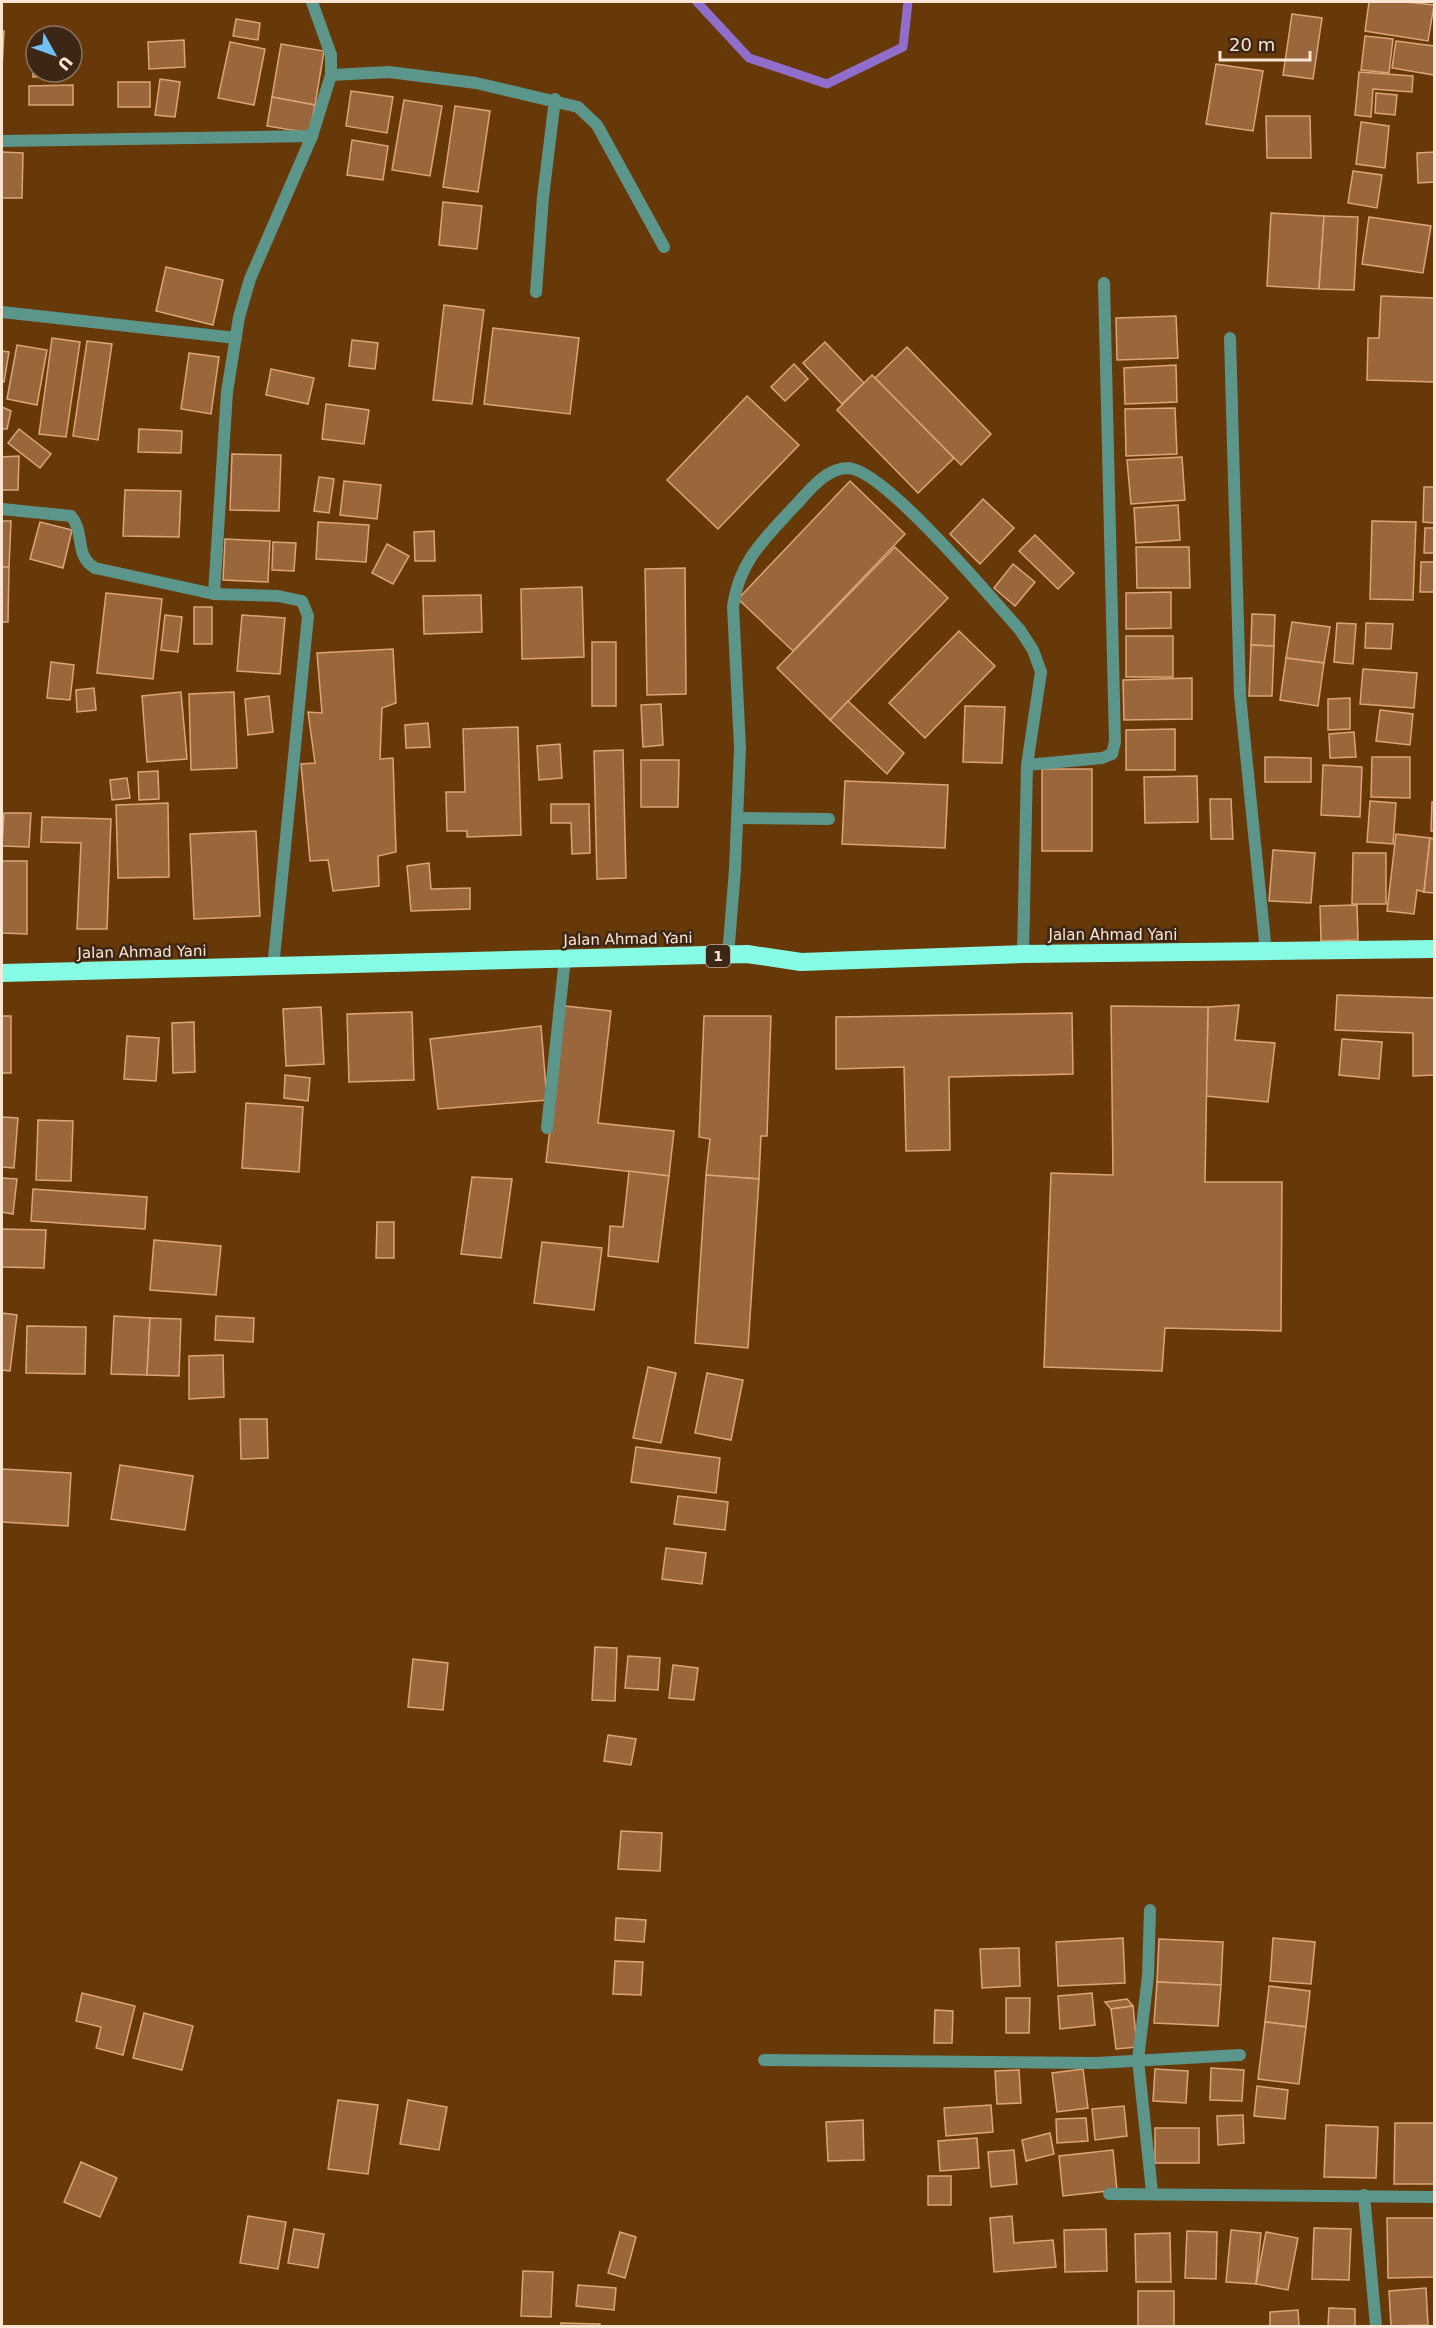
<svg xmlns="http://www.w3.org/2000/svg" width="1436" height="2328" font-family="'DejaVu Sans',sans-serif">
<style>
.lines{fill:none;stroke-linecap:round;stroke-linejoin:round}
.stream{stroke:#906ecc;stroke-width:9}
.building{fill:#9a673d;stroke:#dca579;stroke-width:1.5}
.street{stroke:#5c9589;stroke-width:12}
.highway{stroke:#87fce4;stroke-width:18}
.labels{text-anchor:middle;dominant-baseline:central;stroke-width:5;stroke-linejoin:round;paint-order:stroke}
.shield{fill:#3c2615;stroke:#c2ac9a;stroke-width:1.5}
.shield-label{font-size:14px;font-weight:bold;fill:#fce5d3}
.street-label{font-size:15px;fill:#fce5d3;stroke:#3c2615}
</style>
<rect width="100%" height="100%" fill="#673808"/>
<g class="lines">
<path class="stream" d="M697,2l52,56 78,26 76,-37 5,-45"/>
</g>
<g class="building">
<path d="M1369,2h38l27,3 -6,36 -63,-10z"/>
<path d="M1292,14l30,4 -9,61 -30,-4z"/>
<path d="M236,19l24,4 -2,17 -25,-4z"/>
<path d="M2,31h2l-2,37z"/>
<path d="M1365,36l28,3 -4,34 -28,-3z"/>
<path d="M184,40l1,27 -36,2 -1,-27z"/>
<path d="M1396,41l38,5v29l-42,-7z"/>
<path d="M230,42l35,7 -11,56 -36,-7z"/>
<path d="M281,44l43,7 -9,54 -43,-8z"/>
<path d="M33,45h3v27h29v4l-32,1z"/>
<path d="M1216,64l47,7 -10,60 -47,-7z"/>
<path d="M1359,72l54,4 -1,16 -39,-3 -2,28 -16,-2z"/>
<path d="M160,79l20,3 -5,35 -20,-2z"/>
<rect x="118" y="82" width="32" height="25"/>
<path d="M73,85v20h-44v-19z"/>
<path d="M351,91l42,6 -6,36 -41,-7z"/>
<path d="M1376,93l21,2 -2,20 -20,-2z"/>
<path d="M272,97l43,8 -6,28 -42,-7z"/>
<path d="M404,100l38,6 -12,70 -38,-6z"/>
<path d="M455,106l35,5 -12,81 -35,-5z"/>
<path d="M1266,116h44l1,42h-44z"/>
<path d="M1361,122l28,4 -4,42 -29,-4z"/>
<path d="M352,140l36,6 -5,34 -36,-5z"/>
<path d="M2,152l21,1 -1,45h-20z"/>
<path d="M1434,152v30l-16,1 -1,-30z"/>
<path d="M1353,171l29,4 -5,33 -29,-5z"/>
<path d="M443,202l39,4 -5,43 -38,-4z"/>
<path d="M1271,213l53,3 -5,73 -52,-3z"/>
<path d="M1324,216l34,1 -4,73 -35,-1z"/>
<path d="M1369,217l62,9 -8,47 -61,-9z"/>
<path d="M166,267l57,13 -10,45 -57,-14z"/>
<path d="M1381,296l53,2v84l-67,-2 1,-42h11z"/>
<path d="M444,305l40,5 -12,94 -39,-4z"/>
<path d="M1176,316l2,42 -61,2 -1,-42z"/>
<path d="M493,328l86,10 -9,76 -86,-10z"/>
<path d="M52,338l28,4 -14,95 -27,-3z"/>
<path d="M352,340l26,3 -3,26 -26,-3z"/>
<path d="M87,341l25,3 -14,96 -25,-4z"/>
<path d="M825,342l39,41 -22,21 -39,-41z"/>
<path d="M17,345l30,5 -10,55 -30,-6z"/>
<path d="M907,347l84,87 -30,31 -86,-87z"/>
<path d="M2,351l7,1 -5,30 -2,-1z"/>
<path d="M189,353l30,4 -8,57 -30,-5z"/>
<path d="M794,364l14,15 -23,22 -14,-14z"/>
<path d="M1176,365l1,37 -52,2 -1,-36z"/>
<path d="M271,369l43,9 -6,26 -42,-9z"/>
<path d="M872,375l82,83 -36,35 -81,-83z"/>
<path d="M747,396l52,49 -81,84 -51,-49z"/>
<path d="M326,404l43,6 -5,34 -42,-5z"/>
<path d="M2,407l9,4 -4,18h-5z"/>
<path d="M1175,408l2,46 -51,2 -1,-47z"/>
<path d="M19,429l32,25 -11,14 -32,-25z"/>
<path d="M139,429l43,2 -1,22 -43,-1z"/>
<path d="M232,454l49,1 -2,56 -49,-1z"/>
<path d="M19,456l-1,34h-16v-33z"/>
<path d="M1182,457l3,43 -54,4 -4,-44z"/>
<path d="M319,477l15,2 -5,34 -15,-2z"/>
<path d="M344,481l37,4 -4,34 -37,-4z"/>
<path d="M850,481l55,53 -112,117 -55,-52z"/>
<path d="M1424,487h10v36l-11,-1z"/>
<path d="M125,490l56,1 -2,46 -56,-1z"/>
<path d="M983,499l31,29 -34,36 -30,-30z"/>
<path d="M1178,505l2,35 -44,3 -2,-35z"/>
<path d="M2,521h9l-2,46h-7z"/>
<path d="M1372,521l44,1 -3,78 -43,-1z"/>
<path d="M40,522l32,8 -9,38 -33,-9z"/>
<path d="M318,522l51,3 -3,37 -50,-3z"/>
<path d="M1425,528h9v25h-10z"/>
<path d="M434,531l1,30h-20l-1,-29z"/>
<path d="M1035,535l39,38 -16,16 -39,-38z"/>
<path d="M225,539l45,2 -2,41 -45,-2z"/>
<path d="M273,542l23,1 -2,28 -22,-1z"/>
<path d="M387,544l22,12 -16,28 -21,-11z"/>
<path d="M895,547l53,51 -118,122 -53,-52z"/>
<path d="M1136,547h53l1,41h-53z"/>
<path d="M1421,562h13v30h-14z"/>
<path d="M1013,564l22,18 -20,24 -21,-18z"/>
<path d="M2,567h7l-1,55h-6z"/>
<path d="M685,568l1,126 -39,1 -2,-126z"/>
<path d="M582,587l2,70 -62,2 -1,-70z"/>
<path d="M1171,592v36l-45,1v-36z"/>
<path d="M106,593l56,6 -9,80 -56,-6z"/>
<path d="M481,595l1,37 -58,2 -1,-38z"/>
<rect x="194" y="607" width="18" height="37"/>
<path d="M1252,614l23,1 -1,31 -23,-1z"/>
<path d="M165,615l17,2 -4,35 -17,-2z"/>
<path d="M242,615l43,3 -5,56 -43,-3z"/>
<path d="M1292,622l38,5 -6,36 -38,-5z"/>
<path d="M1337,623l19,1 -3,40 -19,-2z"/>
<path d="M1366,623l27,1 -2,25 -26,-1z"/>
<path d="M959,631l36,35 -70,72 -36,-35z"/>
<rect x="1126" y="636" width="47" height="41"/>
<rect x="592" y="642" width="24" height="64"/>
<path d="M1251,645l23,1 -2,50h-23z"/>
<path d="M393,649l3,54 -14,5 -2,51 13,-1 3,94 -18,4 1,30 -46,5 -5,-31 -18,1 -9,-97 14,-1 -7,-51 14,1 -5,-60z"/>
<path d="M1286,658l38,5 -6,43 -38,-6z"/>
<path d="M51,662l23,3 -4,35 -23,-2z"/>
<path d="M1363,669l54,4 -3,35 -54,-4z"/>
<path d="M1192,678v41l-68,1 -1,-40z"/>
<path d="M94,688l2,22 -19,2 -1,-22z"/>
<path d="M181,692l6,67 -40,3 -5,-66z"/>
<path d="M234,692l3,76 -46,2 -2,-76z"/>
<path d="M269,696l4,36 -25,3 -3,-36z"/>
<path d="M1350,698v31l-22,1v-31z"/>
<path d="M848,701l56,52 -17,21 -57,-54z"/>
<path d="M661,704l2,41 -20,2 -2,-42z"/>
<path d="M965,706l40,1 -3,56 -39,-1z"/>
<path d="M1380,710l33,4 -3,31 -34,-4z"/>
<path d="M428,723l2,24 -24,1 -1,-23z"/>
<path d="M518,727l3,108 -54,2v-6h-20l-1,-39h19l-2,-63z"/>
<path d="M1175,729v41h-49v-40z"/>
<path d="M1354,732l2,25 -26,1 -1,-24z"/>
<path d="M560,744l2,34 -23,2 -2,-34z"/>
<path d="M623,750l3,128 -29,1 -3,-128z"/>
<path d="M1265,757l46,1v24h-46z"/>
<path d="M1372,757h38v41l-39,-1z"/>
<path d="M641,760h38l-1,47h-37z"/>
<path d="M1323,765l39,2 -2,50 -39,-2z"/>
<rect x="1042" y="769" width="50" height="82"/>
<path d="M158,771l1,28 -20,1 -1,-28z"/>
<path d="M1197,776l1,46 -53,1 -1,-46z"/>
<path d="M127,778l3,20 -18,2 -2,-20z"/>
<path d="M845,781l103,4 -3,63 -103,-4z"/>
<path d="M1210,799h21l2,40h-22z"/>
<path d="M1370,801l26,2 -3,41 -26,-2z"/>
<path d="M1432,802h2v29h-3z"/>
<path d="M168,803l1,74 -51,1 -2,-73z"/>
<path d="M551,804h38l1,49 -18,1 -1,-31h-20z"/>
<path d="M4,813h27l-2,34 -27,-1z"/>
<path d="M42,817l69,2 -4,110h-30l4,-86 -40,-1z"/>
<path d="M256,831l4,85 -66,3 -4,-85z"/>
<path d="M1396,834l34,4 -6,54 -7,-2 -3,24 -27,-3z"/>
<path d="M1430,838l4,1v54l-10,-1z"/>
<path d="M1273,850l42,3 -4,50 -42,-2z"/>
<path d="M1353,853h33v51h-34z"/>
<path d="M2,861h25v73l-25,-1z"/>
<path d="M429,863l2,26 39,-1v21l-59,2 -4,-45z"/>
<path d="M1357,905l1,35 -37,1 -1,-35z"/>
<path d="M1337,995l97,3v77l-21,1v-43l-78,-3z"/>
<path d="M1239,1005l-4,35 40,3 -7,59 -62,-6 2,-89z"/>
<path d="M565,1006l46,5 -13,112 76,8 -5,45 -123,-14z"/>
<path d="M1111,1006l97,1 -3,175h77l-1,149 -116,-3 -3,43 -118,-4 7,-194 62,2z"/>
<path d="M321,1007l3,57 -38,2 -3,-57z"/>
<path d="M412,1012l2,68 -65,2 -2,-68z"/>
<path d="M1072,1013l1,61 -124,3 1,73 -44,1 -2,-84 -68,2v-52z"/>
<rect x="2" y="1016" width="9" height="57"/>
<path d="M704,1016h67l-4,120h-6l-2,43 -53,-4 4,-36 -11,-2z"/>
<path d="M194,1022l1,50 -22,1 -1,-50z"/>
<path d="M541,1026l6,74 -109,9 -8,-70z"/>
<path d="M127,1036l32,2 -3,43 -32,-2z"/>
<path d="M1342,1039l40,3 -3,37 -40,-4z"/>
<path d="M285,1075l25,3 -2,23 -24,-3z"/>
<path d="M246,1103l57,4 -4,65 -57,-4z"/>
<path d="M2,1117l16,1 -4,50 -12,-1z"/>
<path d="M38,1120l35,1 -2,60 -35,-1z"/>
<path d="M629,1171l40,5 -11,86 -50,-6 2,-30 13,1z"/>
<path d="M706,1175l53,4 -11,169 -53,-5z"/>
<path d="M472,1177l40,2 -11,79 -40,-4z"/>
<path d="M2,1178l15,1 -4,35 -11,-2z"/>
<path d="M33,1189l114,8 -2,32 -114,-8z"/>
<path d="M377,1222h17v36h-18z"/>
<path d="M2,1229l44,1 -2,38 -42,-1z"/>
<path d="M154,1240l67,6 -5,49 -66,-5z"/>
<path d="M542,1242l60,6 -8,62 -60,-7z"/>
<path d="M2,1313l15,2 -7,56 -8,-1z"/>
<path d="M114,1316l36,2 -3,57 -36,-1z"/>
<path d="M216,1316l38,2 -1,24 -38,-2z"/>
<path d="M150,1318l31,1 -2,57 -32,-1z"/>
<path d="M27,1326l59,1 -1,47 -59,-1z"/>
<path d="M223,1355l1,42 -35,2v-43z"/>
<path d="M648,1367l28,6 -15,70 -28,-5z"/>
<path d="M707,1373l36,7 -12,60 -36,-7z"/>
<path d="M240,1419h27l1,39 -27,1z"/>
<path d="M636,1447l84,11 -4,35 -85,-11z"/>
<path d="M120,1465l73,11 -8,54 -74,-11z"/>
<path d="M2,1469l69,4 -3,53 -66,-4z"/>
<path d="M678,1496l50,6 -3,28 -51,-6z"/>
<path d="M666,1548l40,5 -4,31 -40,-5z"/>
<path d="M595,1647l22,1 -2,53 -23,-1z"/>
<path d="M628,1656l32,2 -2,32 -33,-2z"/>
<path d="M413,1659l35,4 -5,47 -35,-3z"/>
<path d="M673,1665l25,3 -4,32 -25,-2z"/>
<path d="M608,1735l28,4 -5,26 -27,-4z"/>
<path d="M621,1831l41,2 -2,38 -42,-2z"/>
<path d="M616,1918l30,2 -2,22 -29,-2z"/>
<path d="M1123,1938l2,45 -67,3 -2,-44z"/>
<path d="M1273,1938l42,4 -4,42 -41,-3z"/>
<path d="M1159,1939l64,3 -2,43 -64,-3z"/>
<path d="M1019,1948l1,38 -38,2 -2,-39z"/>
<path d="M615,1961l28,1 -2,33 -28,-1z"/>
<path d="M1157,1982l64,3 -3,41 -64,-3z"/>
<path d="M1269,1986l41,5 -4,36 -41,-5z"/>
<path d="M82,1993l53,13 -12,49 -27,-7 5,-21 -25,-6z"/>
<path d="M1092,1993l3,32 -35,4 -2,-33z"/>
<path d="M1006,1998h24l-1,35h-23z"/>
<path d="M1127,1999l6,7 -22,3 -6,-7z"/>
<path d="M1133,2006l4,41 -21,2 -5,-40z"/>
<path d="M935,2010l18,1 -1,32h-18z"/>
<path d="M144,2013l49,13 -11,44 -49,-12z"/>
<path d="M1265,2022l41,5 -7,57 -41,-5z"/>
<path d="M1211,2068l33,2 -2,31 -32,-1z"/>
<path d="M1083,2069l5,39 -31,4 -5,-39z"/>
<path d="M1155,2069l33,2 -2,32 -33,-2z"/>
<path d="M1019,2070l2,33 -24,1 -2,-33z"/>
<path d="M1257,2086l31,4 -3,29 -31,-3z"/>
<path d="M338,2100l40,5 -10,69 -40,-5z"/>
<path d="M408,2100l39,7 -8,43 -39,-6z"/>
<path d="M991,2105l2,27 -47,4 -2,-28z"/>
<path d="M1124,2106l3,30 -32,4 -3,-31z"/>
<path d="M1243,2115l1,28 -26,2 -1,-29z"/>
<path d="M1086,2118l2,23 -31,2 -1,-24z"/>
<path d="M863,2120l1,40 -36,1 -2,-39z"/>
<path d="M1395,2123h39v61h-40z"/>
<path d="M1326,2125l52,2 -2,51 -52,-1z"/>
<rect x="1155" y="2128" width="44" height="35"/>
<path d="M1050,2133l4,21 -28,7 -4,-21z"/>
<path d="M977,2138l2,30 -39,3 -2,-30z"/>
<path d="M1014,2150l3,34 -26,3 -3,-35z"/>
<path d="M1113,2150l4,40 -54,6 -4,-40z"/>
<path d="M81,2162l36,16 -17,39 -36,-15z"/>
<rect x="928" y="2176" width="23" height="29"/>
<path d="M248,2216l38,6 -8,47 -38,-6z"/>
<path d="M1012,2216l2,27 39,-3 3,27 -62,5 -4,-54z"/>
<path d="M1387,2218h47v59l-46,1z"/>
<path d="M1314,2228l37,1 -2,51 -37,-1z"/>
<path d="M294,2229l30,5 -6,34 -30,-5z"/>
<path d="M1106,2229l1,42 -42,1 -1,-42z"/>
<path d="M1231,2230l30,3 -5,51 -30,-2z"/>
<path d="M1187,2231l30,1 -1,47 -31,-1z"/>
<path d="M620,2232l16,5 -11,41 -17,-5z"/>
<path d="M1266,2232l32,6 -10,52 -32,-6z"/>
<path d="M1170,2233l1,49h-35l-1,-48z"/>
<path d="M523,2271l30,1 -2,45 -30,-1z"/>
<path d="M578,2285l38,3 -2,22 -38,-4z"/>
<path d="M1426,2288l2,37 -37,1 -2,-35z"/>
<rect x="1138" y="2291" width="36" height="35"/>
<path d="M1329,2308l26,1v17h-27z"/>
<path d="M1298,2310l1,16h-29v-14z"/>
<path d="M561,2323l39,1v2h-39z"/>
</g>
<g class="lines">
<g class="street">
<path d="M331,75l58,-3 87,11 102,24 19,18 67,122"/>
<path d="M2,141l310,-5"/>
<path d="M536,292l7,-95 12,-98"/>
<path d="M2,312l234,26"/>
<path d="M1230,338l10,357 26,257"/>
<path d="M2,509l69,7c14,16 3,40 24,52l119,26 64,2 24,5 6,15 -35,352"/>
<path d="M214,594l13,-202 12,-75 11,-38 62,-143 19,-61v-20l-19,-53"/>
<path d="M1027,765l75,-7 10,-4 3,-12 -11,-459"/>
<path d="M738,818l91,1"/>
<path d="M728,956l7,-87 5,-121 -7,-142c6,-43 30,-66 58,-96 15,-15 33,-42 57,-42 36,1 144,131 172,162l13,20 8,22 -14,93 -4,189"/>
<path d="M547,1128l18,-170"/>
<path d="M1150,1910l-2,66 -10,84 14,132"/>
<path d="M764,2060l332,3 144,-8"/>
<path d="M1109,2194l325,3"/>
<path d="M1364,2195l12,131"/>
</g>
<path class="highway" d="M2,973l745,-19 54,8 222,-8 411,-5"/>
</g>
<g class="labels">
<rect class="shield" x="706" y="945" width="24" height="22" rx="4.5"/>
<g class="shield-label">
<text x="718" y="956">1</text>
</g>
<g class="street-label">
<text x="1113" y="935">Jalan Ahmad Yani</text>
<text transform="translate(628 939) rotate(-1)">Jalan Ahmad Yani</text>
<text transform="translate(142 952) rotate(-1)">Jalan Ahmad Yani</text>
</g>
</g>
<rect width="1436" height="2328" fill="none" stroke="#fce5d3" stroke-width="6"/>
<g transform="translate(54 54) rotate(130)"><circle r="28" fill="#3c2615" stroke="#897261" stroke-width="1.5"/>
<path d="M0-4.5L10 22L0 15L-10 22Z" fill="#72c1f5"/>
<text y="-9" font-size="16" font-weight="bold" text-anchor="middle" fill="#fce5d3">U</text>
</g>
<path d="M1220 51v9h90v-9" fill="none" stroke="#fce5d3" stroke-width="3"/>
<text x="1229" y="51" font-size="18" fill="#fce5d3" stroke="#3c2615" stroke-width="4.5" paint-order="stroke">20 m</text>
</svg>
